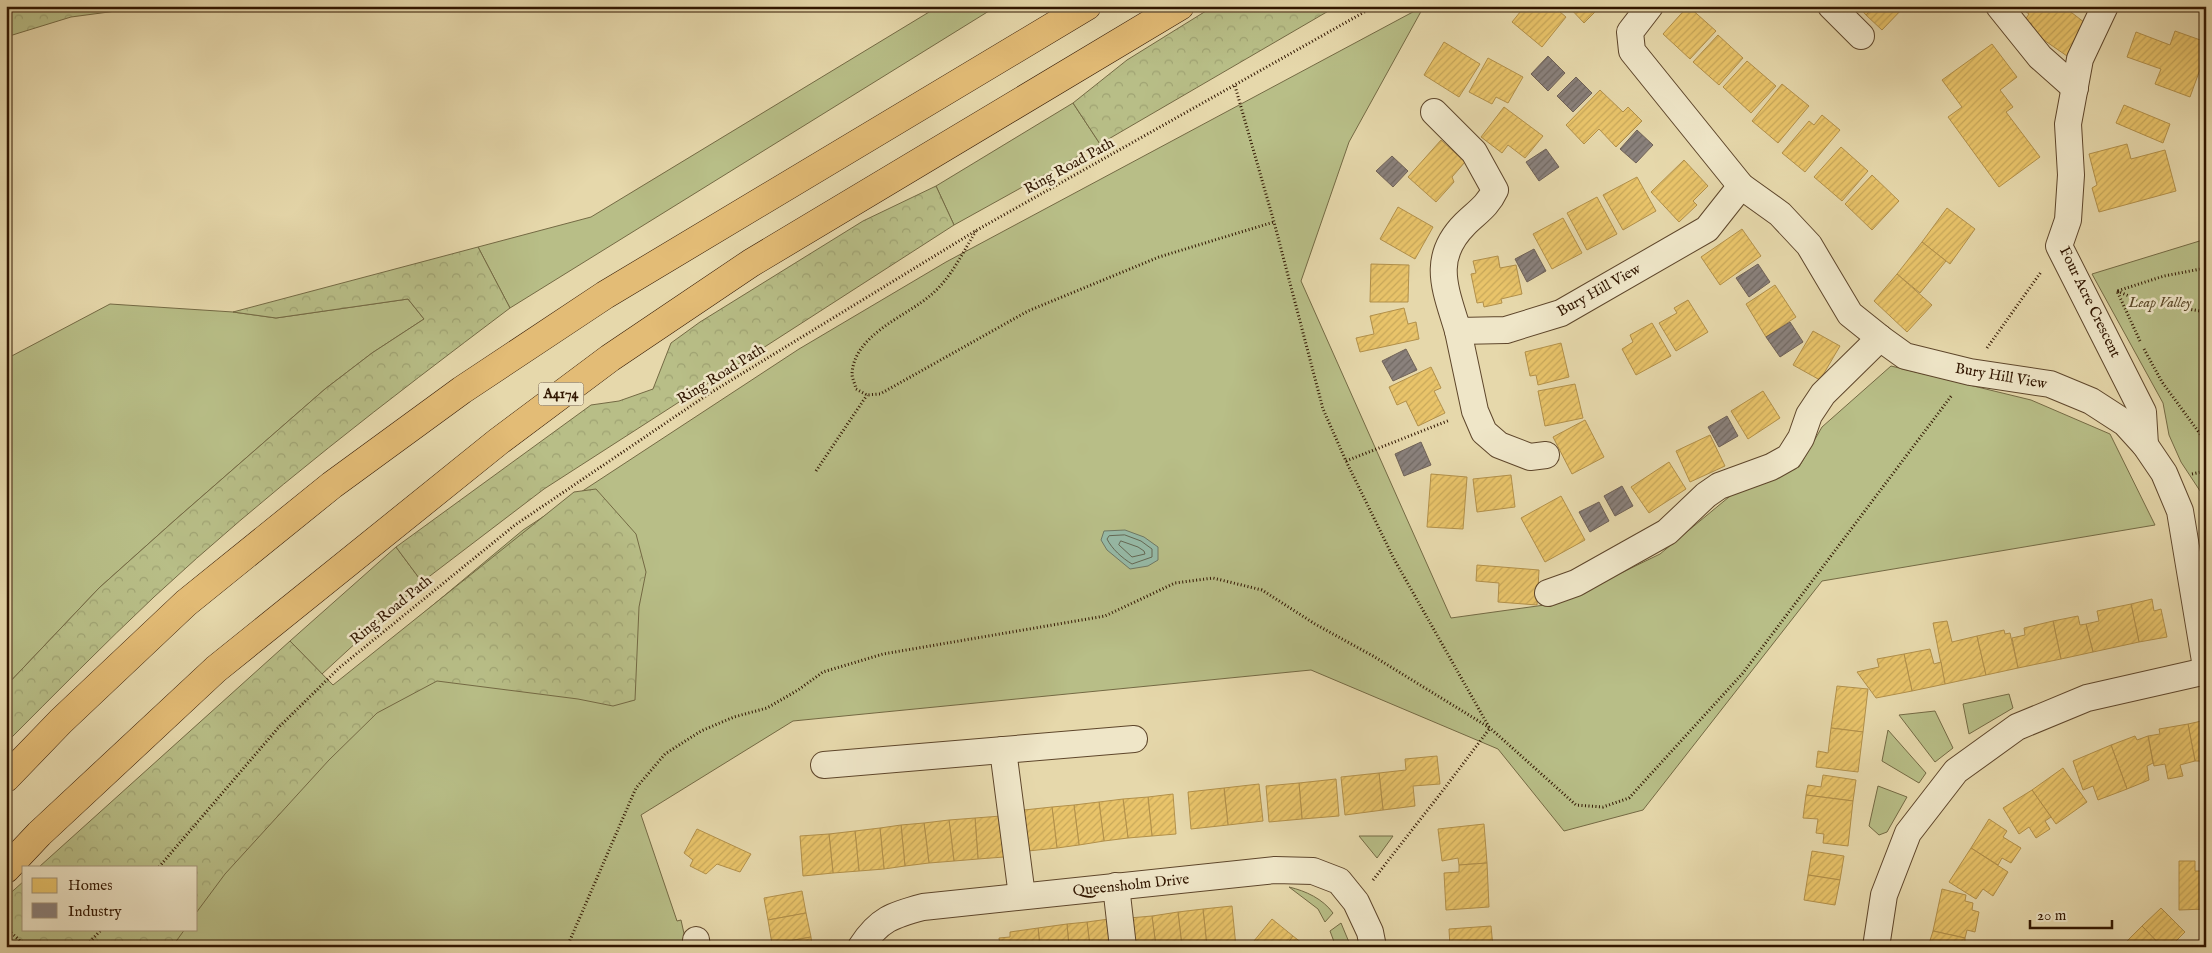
<svg xmlns="http://www.w3.org/2000/svg" width="2212" height="953" font-family="'IM FELL English',serif">
<style>
.green{fill:#b8be87;stroke:#746a44}
.forest{fill:url(#forest-crowns);stroke:#746a44}
.water{fill:#96baa7;stroke:#6e7864}
.homes{fill:url(#homes-hatch);stroke:#b2904a}
.industry{fill:url(#industry-hatch);stroke:#6f6157}
.lines{fill:none;stroke-linecap:round;stroke-linejoin:round}
.shore{stroke:#646854;stroke-width:1}
.minor-casing{stroke:#5e462b;stroke-width:28}
.highway-casing{stroke:#311600;stroke-width:29}
.path{stroke:#311600;stroke-width:3;stroke-dasharray:1 2.5;stroke-linecap:butt}
.minor{stroke:#efe6c8;stroke-width:26}
.highway{stroke:#e3bc76;stroke-width:28}
.labels{text-anchor:middle;dominant-baseline:central;stroke-width:5;stroke-linejoin:round;paint-order:stroke}
.shield{fill:#efe6c8;stroke:#6a543c;stroke-width:1}
.shield-label{font-size:14px;font-weight:bold;fill:#311600}
.street-label{font-size:15px;fill:#311600;stroke:#efe6c8}
.park-label{font-size:15px;font-style:italic;fill:#5a4828;stroke:#efe6c8}
</style>
<defs>
<pattern id="forest-crowns" width="20" height="18" patternUnits="userSpaceOnUse" patternTransform="scale(1.25)"><rect width="20" height="18" fill="#b8be87"/><path d="M2 6a3 3 0 1 1 6 0M12 15a3 3 0 1 1 6 0" fill="none" stroke="#9fa373"/></pattern>
<pattern id="homes-hatch" width="6" height="6" patternUnits="userSpaceOnUse" patternTransform="scale(1.25)"><rect width="6" height="6" fill="#e9c46a"/><path d="M-1 1l2-2M0 6l6-6M5 7l2-2" fill="none" stroke="#c8a85a"/></pattern>
<pattern id="industry-hatch" width="6" height="6" patternUnits="userSpaceOnUse" patternTransform="scale(1.25)"><rect width="6" height="6" fill="#8a817c"/><path d="M-1 1l2-2M0 6l6-6M5 7l2-2" fill="none" stroke="#716963"/></pattern>
</defs>
<rect width="100%" height="100%" fill="#e6d8ab"/>
<filter id="stains"><feTurbulence type="fractalNoise" baseFrequency=".004" numOctaves="4"/><feColorMatrix values="0 0 0 0 .2 0 0 0 0 .09 0 0 0 0 .02 0 0 0 .5 -.17"/></filter>
<radialGradient id="worn" r=".72"><stop offset=".6" stop-color="#630" stop-opacity="0"/><stop offset="1" stop-color="#630" stop-opacity=".3"/></radialGradient>
<g class="green">
<path d="M939,6h58l-487,302 -32,-61 113,-30z"/>
<path d="M1424,6l-75,136 -48,139 150,337 108,-15 101,-49 75,-62 64,-25 23,-40 69,-61 140,34 79,34 45,91 -333,56 -179,229 -79,21 -66,-82 -187,-79 -518,51 -152,94 36,106 4,-1 6,27h-572l15,-18h66v-62l122,-166 205,-171 276,-181 147,-87z"/>
<path d="M1073,103l27,41 -146,81 -18,-39z"/>
<path d="M2206,239v261l-25,-38 -12,-27 -6,-32 -71,-129z"/>
<path d="M408,299l16,20 -52,34 -47,36 -150,131 -76,68 -93,98v-327l104,-55 123,8 43,6z"/>
<path d="M396,547l26,35 -100,92 -32,-33z"/>
<path d="M2009,694l4,14 -44,26 -6,-30z"/>
<path d="M1935,711l18,37 -18,14 -36,-47z"/>
<path d="M1888,730l38,43 -7,10 -37,-22z"/>
<path d="M1878,786l29,11 -20,35 -8,3 -10,-9z"/>
<path d="M1359,836h34l-16,22z"/>
<path d="M1289,887c17,4 34,12 44,26l-8,9 -7,-13z"/>
<path d="M1341,923l10,24h-15l-6,-16z"/>
</g>
<g class="forest">
<path d="M6,6h148l-83,11 -65,20z"/>
<path d="M1214,6h123l-237,138 -27,-41 54,-43z"/>
<path d="M936,186l18,39 -410,264 -122,93 -26,-35 195,-142 28,-4 34,-12 18,-46 29,-21 163,-101z"/>
<path d="M478,247l32,61c-122,92 -244,185 -356,289 -50,47 -99,97 -148,146v-57l93,-98 76,-68 150,-131 47,-36 52,-34 -16,-20 -132,19 -43,-6z"/>
<path d="M596,489l40,45 10,38 -7,35 -4,93 -22,6 -35,-7 -141,-18 -60,32 -48,47 -104,114 -29,39v-46h-157l251,-226 43,44 241,-193z"/>
<path d="M24,881v48h161l-13,18h-166v-50z"/>
</g>
<path class="water" d="M1125,530l19,7 14,10v13l-10,6 -18,3 -23,-19 -6,-10 3,-9z"/>
<g class="homes">
<path d="M1525,6h28l13,11 -24,30 -30,-25z"/>
<path d="M1568,6h33l-17,17z"/>
<path d="M1688,6l28,25 -26,28 -27,-25z"/>
<path d="M1858,6h17l-9,9z"/>
<path d="M1875,6h30l-23,24 -16,-15z"/>
<path d="M2018,6h45l26,20 -22,30 -39,-27 4,-5 -7,-4 4,-6z"/>
<path d="M2175,31l31,11v11l-16,44 -35,-13 6,-15 -34,-12 9,-25 34,13z"/>
<path d="M1718,35l25,23 -24,27 -26,-23z"/>
<path d="M1444,42l36,22 -21,33 -35,-22z"/>
<path d="M1992,44l25,33 -17,13 13,17 -7,5 34,45 -41,30 -51,-70 14,-10 -20,-27z"/>
<path d="M1488,58l35,19 -15,26 -12,-6 -4,7 -23,-12z"/>
<path d="M1747,61l29,25 -25,27 -28,-26z"/>
<path d="M1782,84l27,22 -31,37 -26,-22z"/>
<path d="M1600,90l23,22 5,-5 14,14 -26,26 -17,-18 -15,15 -18,-19z"/>
<path d="M2124,105l46,19 -7,19 -47,-20z"/>
<path d="M1504,107l39,29 -18,22 -17,-13 -6,8 -21,-16z"/>
<path d="M1822,115l18,15 -35,42 -23,-19 27,-32 5,4z"/>
<path d="M1441,140l24,22 -13,15 2,5 -18,20 -28,-25z"/>
<path d="M2127,144l4,15 34,-9 11,41 -77,21 -7,-24 5,-3 -8,-31z"/>
<path d="M1841,147l27,24 -26,30 -28,-24z"/>
<path d="M1684,160l24,26 -15,15 4,4 -18,17 -28,-30z"/>
<path d="M1872,175l27,26 -27,29 -27,-26z"/>
<path d="M1637,177l19,34 -33,19 -20,-35z"/>
<path d="M1597,197l20,37 -30,16 -20,-37z"/>
<path d="M1398,207l35,20 -18,32 -35,-20z"/>
<path d="M1947,208l28,21 -25,35 -28,-22z"/>
<path d="M1563,218l19,35 -30,16 -19,-35z"/>
<path d="M1742,229l19,27 -41,29 -19,-28z"/>
<path d="M1922,242l24,19 -26,32 -23,-19z"/>
<path d="M1498,256l2,12 16,-3 6,29 -21,5 1,4 -18,4 -1,-5 -6,1 -6,-29 5,-1 -3,-12z"/>
<path d="M1371,264l38,1 -1,37h-38z"/>
<path d="M1897,274l35,31 -25,27 -33,-31z"/>
<path d="M1775,285l21,32 -30,20 -20,-33z"/>
<path d="M1688,300l20,32 -32,19 -17,-28 18,-10 -3,-5z"/>
<path d="M1404,308l4,16 8,-2 3,17 -59,13 -4,-14 18,-4 -4,-18z"/>
<path d="M1652,323l19,33 -35,19 -14,-26 11,-7 -3,-7z"/>
<path d="M1813,331l27,15 -20,34 -27,-15z"/>
<path d="M1561,343l8,34 -31,8 -2,-10 -6,1 -5,-24z"/>
<path d="M1431,367l10,21 -7,3 11,22 -27,13 -12,-25 -9,4 -8,-18z"/>
<path d="M1575,384l8,34 -38,8 -7,-35z"/>
<path d="M1763,391l17,27 -32,21 -17,-28z"/>
<path d="M1585,420l19,37 -32,17 -19,-37z"/>
<path d="M1710,435l15,31 -35,16 -14,-31z"/>
<path d="M1669,462l17,27 -37,24 -18,-26z"/>
<path d="M1431,474l36,3 -4,52 -36,-2z"/>
<path d="M1511,475l4,32 -38,5 -4,-33z"/>
<path d="M1561,496l24,44 -40,22 -24,-44z"/>
<path d="M1477,565l62,5 -2,35 -39,-3 1,-19 -23,-2z"/>
<path d="M2152,599l2,12 7,-2 6,28 -28,5 -8,-38z"/>
<path d="M2131,604l8,38 -46,10 -7,-28 13,-3 -2,-10z"/>
<path d="M2078,616l2,9 6,-1 7,28 -32,7 -8,-38z"/>
<path d="M1947,621l5,21 25,-6 9,39 -41,9 -12,-61z"/>
<path d="M2053,621l8,38 -43,9 -6,-30 13,-3 -1,-7z"/>
<path d="M2004,630l1,4 5,-1 8,35 -32,7 -9,-39z"/>
<path d="M1930,649l4,15 7,-2 4,22 -33,7 -8,-37z"/>
<path d="M1904,654l8,37 -36,7 -19,-26 22,-5 -2,-8z"/>
<path d="M1837,686l31,3 -5,43 -32,-4z"/>
<path d="M2206,720v49l-4,1 -2,-9h-5l-7,-37z"/>
<path d="M2188,724l7,37 -15,4 3,11 -15,3 -3,-15 -11,2 -6,-30 12,-2 -1,-5z"/>
<path d="M1831,728l32,4 -5,40 -42,-5 2,-16 10,2z"/>
<path d="M2135,736l2,4 11,-4 5,27 -6,3 2,14 -22,9 -16,-44z"/>
<path d="M2111,745l16,44 -29,11 -5,-14 -10,4 -10,-29z"/>
<path d="M1437,756l3,28 -27,2 2,20 -32,4 -4,-37 27,-3 -1,-11z"/>
<path d="M2063,768l24,34 -31,22 -24,-34z"/>
<path d="M1379,773l4,37 -38,5 -4,-38z"/>
<path d="M1823,775l33,5 -3,21 -47,-6 2,-10 13,2z"/>
<path d="M1336,779l3,37 -37,3 -3,-36z"/>
<path d="M1299,783l3,36 -33,3 -3,-36z"/>
<path d="M1259,784l4,37 -35,4 -4,-37z"/>
<path d="M1224,788l4,37 -37,4 -3,-37z"/>
<path d="M2032,790l19,27 -6,4 5,8 -14,9 -7,-11 -10,7 -16,-26z"/>
<path d="M1173,794l3,40 -24,2 -4,-39z"/>
<path d="M1806,795l47,6 -5,45 -25,-3 1,-9 -8,-1 2,-14 -15,-1z"/>
<path d="M1148,797l4,39 -24,2 -5,-39z"/>
<path d="M1123,799l5,39 -24,3 -5,-39z"/>
<path d="M1099,802l5,39 -25,4 -5,-40z"/>
<path d="M1074,805l5,40 -22,3 -5,-41z"/>
<path d="M1052,807l5,41 -29,3 -4,-41z"/>
<path d="M1001,816l3,41 -26,2 -3,-41z"/>
<path d="M975,818l3,41 -24,2 -5,-41z"/>
<path d="M1989,819l18,12 -4,6 18,11 -10,15 -9,-5 -4,7 -27,-17z"/>
<path d="M949,820l5,41 -25,2 -5,-40z"/>
<path d="M924,823l5,40 -24,3 -4,-41z"/>
<path d="M1484,824l3,39 -28,2 -1,-7 -16,3 -4,-32z"/>
<path d="M901,825l4,41 -21,3 -4,-41z"/>
<path d="M880,828l4,41 -25,2 -4,-40z"/>
<path d="M697,829l54,25 -11,18 -23,-8 -11,10 -16,-8 3,-6 -9,-7z"/>
<path d="M855,831l4,40 -26,2 -4,-39z"/>
<path d="M829,834l4,39 -30,3 -3,-40z"/>
<path d="M1971,848l37,24 -15,24 -10,-7 -7,10 -27,-17z"/>
<path d="M1812,851l32,5 -4,24 -32,-5z"/>
<path d="M2179,861h16v10h11v38l-27,1z"/>
<path d="M1487,863l2,44 -43,3 -2,-37 15,-1v-7z"/>
<path d="M1808,875l32,5 -5,25 -31,-5z"/>
<path d="M1942,889l24,6 -1,6 8,2 -1,7 7,2 -4,20 -8,-2 -2,8 -32,-7z"/>
<path d="M802,891l4,22 -38,7 -4,-22z"/>
<path d="M1232,906l4,41h-29l-4,-38z"/>
<path d="M2161,908l24,24 -15,15h-8l-20,-21z"/>
<path d="M1203,909l4,38h-25l-4,-35z"/>
<path d="M1178,912l4,35h-26l-4,-31z"/>
<path d="M806,913l5,24 -39,7 -4,-24z"/>
<path d="M1152,916l4,31h-23l-4,-29z"/>
<path d="M1109,919l4,28h-23l-3,-25z"/>
<path d="M1272,919l21,17 -8,11h-36z"/>
<path d="M1087,922l3,25h-21l-2,-23z"/>
<path d="M1067,924l2,23h-29l-2,-19z"/>
<path d="M1491,926l2,21h-43l-1,-18z"/>
<path d="M2142,926l20,21h-37l-2,-2z"/>
<path d="M1038,928l2,19h-40l-1,-9 11,-1v-5z"/>
<path d="M1933,931l32,7v8l2,1h-39z"/>
<path d="M1293,936l14,11h-22z"/>
<path d="M811,937l1,10h-39l-1,-3z"/>
</g>
<g class="industry">
<path d="M1548,56l17,17 -17,18 -17,-17z"/>
<path d="M1576,77l16,16 -19,19 -16,-16z"/>
<path d="M1637,130l16,15 -17,18 -16,-14z"/>
<path d="M1546,149l13,18 -20,14 -13,-19z"/>
<path d="M1392,156l16,15 -15,16 -17,-16z"/>
<path d="M1534,249l12,22 -19,11 -12,-23z"/>
<path d="M1758,264l12,18 -21,15 -13,-19z"/>
<path d="M1790,322l13,20 -23,15 -14,-20z"/>
<path d="M1406,349l11,21 -24,11 -11,-20z"/>
<path d="M1727,416l11,20 -19,11 -11,-20z"/>
<path d="M1421,442l10,23 -27,11 -9,-22z"/>
<path d="M1622,486l11,20 -18,10 -11,-20z"/>
<path d="M1599,502l10,19 -19,11 -11,-20z"/>
</g>
<g class="lines">
<g class="shore">
<path d="M1125,535l16,6 11,8v8l-20,7c-10,-6 -20,-15 -25,-25l2,-3z"/>
<path d="M1121,541l17,6 6,4 1,3 -13,3 -13,-12z"/>
</g>
<defs>
<g id="minor">
<path d="M1650,6l-20,26 2,19 109,135 39,28 29,31 41,69 30,24 25,18 65,16 80,12 41,17 34,22 20,22 19,28 16,38 26,156"/>
<path d="M1831,6l30,30"/>
<path d="M1999,6l41,51 35,31"/>
<path d="M2105,6l-25,53 -12,65 3,51 -3,45 -9,26 84,166 2,33"/>
<path d="M1434,112l40,40 21,38c-8,17 -18,22 -30,34 -35,35 -19,66 -7,107l48,-1 55,-17 146,-84 34,-43"/>
<path d="M1458,331l17,80 9,21 15,13 31,12 16,-2"/>
<path d="M1548,593l28,-10 91,-51 39,-37 13,-9 52,-19 18,-10 12,-19 8,-23 14,-21 57,-56"/>
<path d="M1003,750l19,146"/>
<path d="M824,765l310,-26"/>
<path d="M1116,886l7,61"/>
<path d="M696,940l1,7"/>
<path d="M861,947c18,-28 32,-32 62,-40l352,-37 38,1 26,10 17,21 14,30 3,15"/>
<path d="M1876,947l8,-52 24,-62 48,-62 61,-44 70,-29 119,-27"/>
</g>
<g id="highway">
<path d="M6,778l55,-57 125,-118 146,-118 130,-95 143,-95 482,-289"/>
<path d="M6,869l33,-35 177,-165 283,-228 111,-83 141,-95 429,-257"/>
</g>
</defs>
<use href="#minor" class="minor-casing"/>
<use href="#highway" class="highway-casing"/>
<g class="path">
<path d="M1235,86l39,136 49,187 23,52 48,98 95,168"/>
<path d="M976,231c-13,21 -25,47 -44,63 -26,23 -78,40 -80,80 0,4 3,10 4,15l11,6 13,-1 148,-83 131,-54 115,-35"/>
<path d="M2117,291l24,10 65,11"/>
<path d="M2140,341l-23,-50 47,-15 42,-8"/>
<path d="M1987,348l54,-76"/>
<path d="M2144,349l18,33 44,60"/>
<path d="M1346,461l104,-41"/>
<path d="M816,471l51,-76"/>
<path d="M2192,474l14,-3"/>
<path d="M159,867l119,-139 61,-60 176,-143 192,-130 270,-165 398,-224"/>
<path d="M1373,880l71,-91 46,-61"/>
<path d="M6,928l21,19"/>
<path d="M85,947l17,-18"/>
<path d="M567,947l69,-159 29,-34 36,-23 33,-14 33,-9 31,-18 25,-18 60,-18 222,-38 70,-33 38,-5 49,12 53,34 58,32 117,72 86,77 27,2 26,-9 114,-125 209,-278"/>
</g>
<use href="#minor" class="minor"/>
<use href="#highway" class="highway"/>
</g>
<g class="labels">
<rect class="shield" x="538.5" y="382.5" width="45" height="23" rx="4"/>
<g class="shield-label">
<text x="561" y="394">A4174</text>
</g>
<g class="street-label">
<text transform="translate(1069 166) rotate(-29)">Ring Road Path</text>
<text transform="translate(1599 290) rotate(-29)">Bury Hill View</text>
<text transform="translate(2090 302) rotate(64)">Four Acre Crescent</text>
<text transform="translate(721 374) rotate(-32)">Ring Road Path</text>
<text transform="translate(2001 376) rotate(10)">Bury Hill View</text>
<text transform="translate(391 610) rotate(-39)">Ring Road Path</text>
<text transform="translate(1131 885) rotate(-6)">Queensholm Drive</text>
</g>
<g class="park-label">
<text x="2160" y="302">Leap Valley</text>
</g>
</g>
<rect width="2212" height="953" fill="none" stroke="#e6d8ab" stroke-width="25"/>
<rect x="8" y="8" width="2197" height="938" fill="none" stroke="#311600" stroke-width="2.5"/>
<rect x="12" y="12" width="2187" height="928" fill="none" stroke="#311600"/>
<rect x="22" y="866" width="175" height="65" fill="#efe6c8" stroke="#a39378"/>
<rect x="32" y="878" width="25" height="15" fill="#e9c46a" stroke="#a39378"/>
<text x="68" y="890" font-size="15" fill="#311600">Homes</text>
<rect x="32" y="903" width="25" height="15" fill="#8a817c" stroke="#a39378"/>
<text x="68" y="916" font-size="15" fill="#311600">Industry</text>
<path d="M2030 920v8h82v-8" fill="none" stroke="#311600" stroke-width="2.5"/>
<text x="2037" y="920" font-size="15" fill="#311600" stroke="#efe6c8" stroke-width="4" paint-order="stroke">20 m</text>
<rect width="100%" height="100%" filter="url(#stains)"/>
<rect width="100%" height="100%" fill="url(#worn)"/>
</svg>
